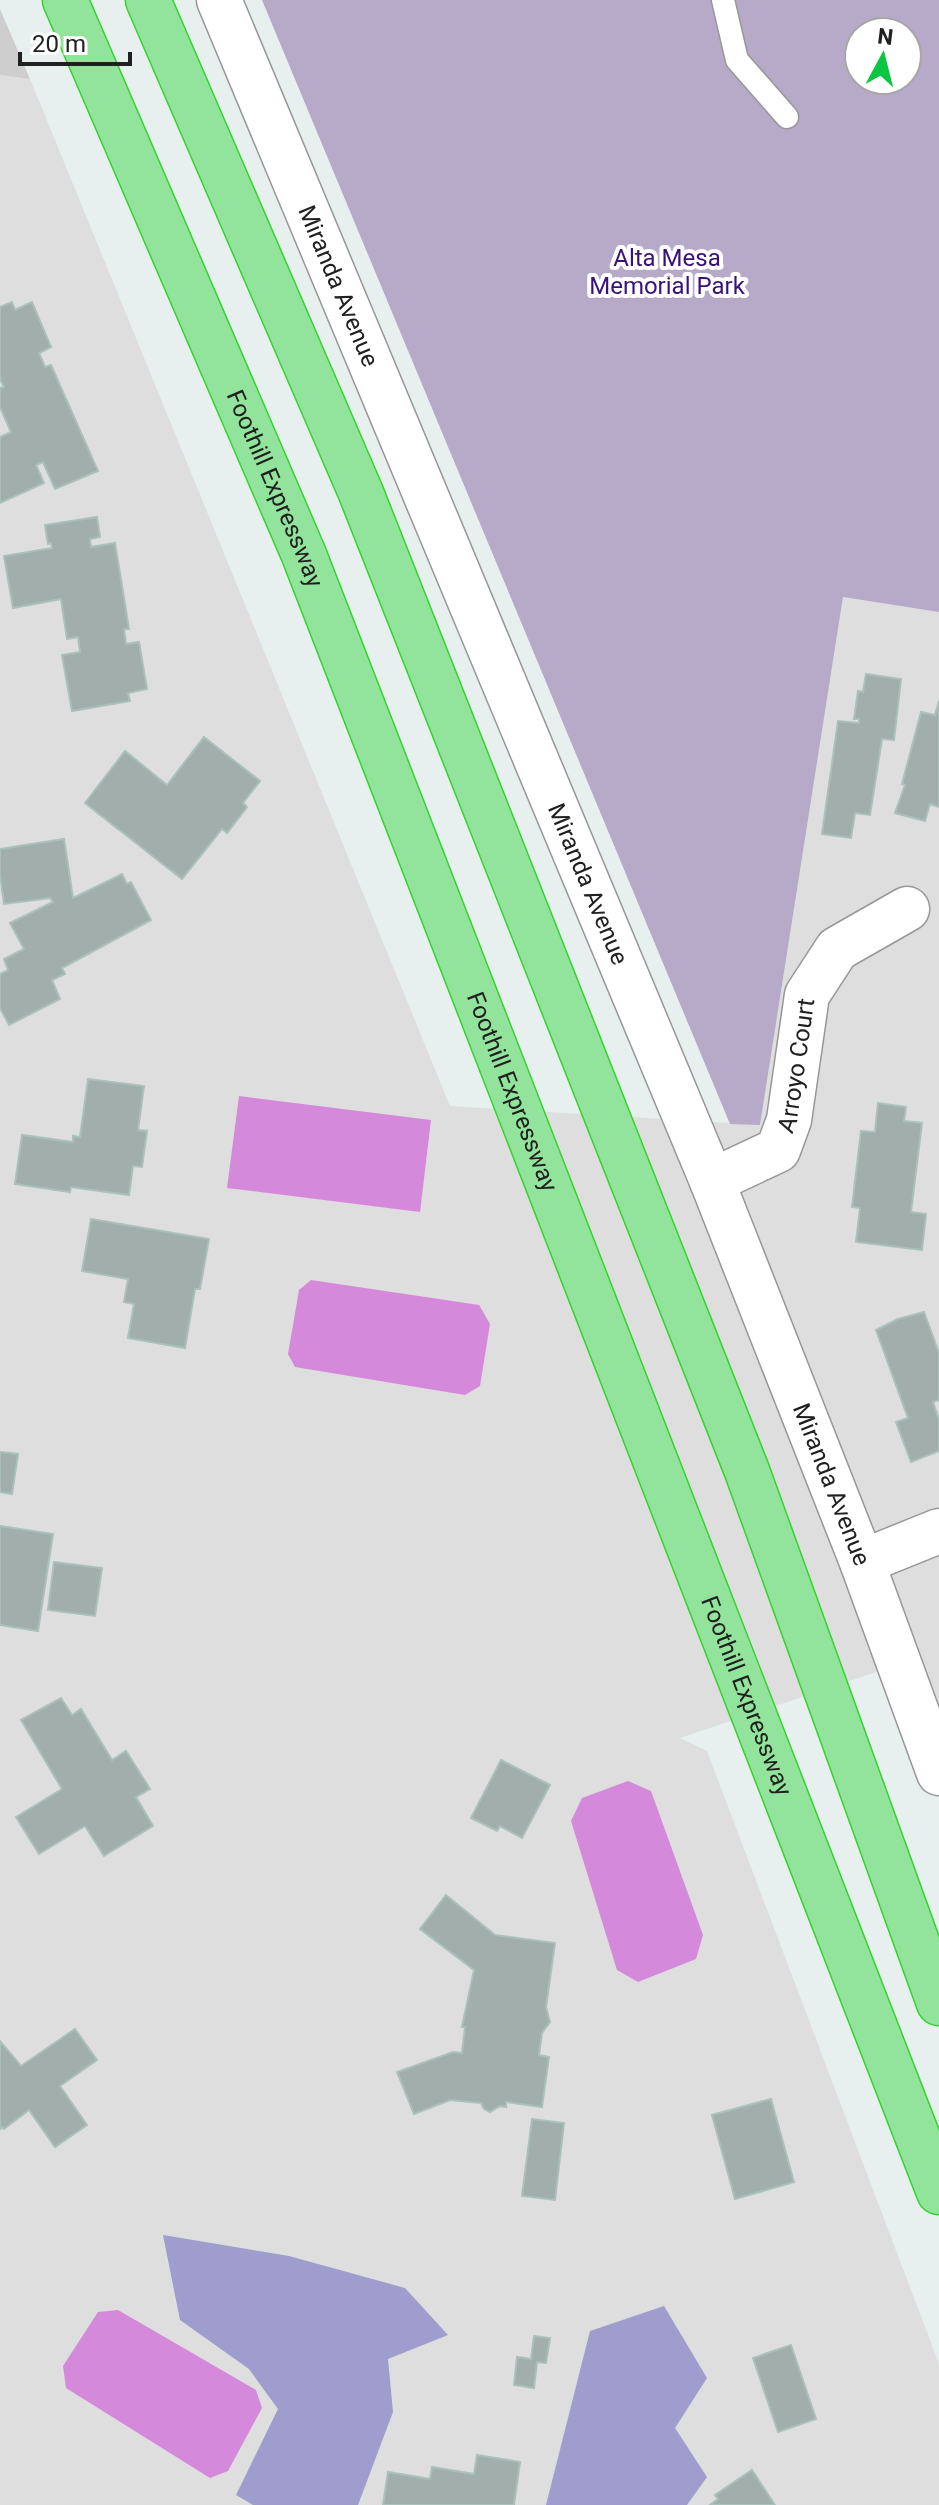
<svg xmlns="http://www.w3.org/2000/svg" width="939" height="2505" font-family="Roboto,sans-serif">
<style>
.residential{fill:#dddedd}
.religious{fill:#cecece}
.forest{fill:#9e9dcd}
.cemetery{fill:#b7a9c8;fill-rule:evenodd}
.pitch{fill:#d489db}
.building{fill:#a2aeab;stroke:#aac1bb;stroke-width:2}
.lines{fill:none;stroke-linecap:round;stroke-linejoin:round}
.lane-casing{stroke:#979797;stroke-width:25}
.street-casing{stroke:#979797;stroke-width:47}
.highway-casing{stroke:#36d32f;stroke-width:47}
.lane{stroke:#fff;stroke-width:22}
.street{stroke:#fff;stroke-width:44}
.highway{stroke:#92e39b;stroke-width:44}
.labels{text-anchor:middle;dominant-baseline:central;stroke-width:8;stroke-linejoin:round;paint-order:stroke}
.park-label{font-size:24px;fill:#39117a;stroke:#fff}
.street-label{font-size:24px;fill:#202020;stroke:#fff}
</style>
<rect width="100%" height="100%" fill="#e7f0ef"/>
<path class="residential" d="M0,75l30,4 420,1027 310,19 83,-528 96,15v1185l-51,-129 -208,70 27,13 232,613v141h-939z"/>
<path class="religious" d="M0,9l30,70 -30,-4z"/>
<g class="forest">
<path d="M163,2235l126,21 116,32 43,47 -60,24 5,53 -35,93h-105l-17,-10 42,-86 -29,-40 -69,-49z"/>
<path d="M664,2306l43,72 -32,50 32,49 -20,28h-141l44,-174z"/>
</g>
<path class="cemetery" d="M262,0h677v612l-96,-15 -83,528 -30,-1zM859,32h48v48h-48z"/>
<g class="pitch">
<path d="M239,1096l192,24 -11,92 -193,-24z"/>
<path d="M311,1280l168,25 11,19 -10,62 -15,9 -170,-28 -7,-13 11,-64z"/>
<path d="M628,1781l23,10 52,144 -7,24 -58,23 -21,-12 -46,-149 11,-23z"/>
<path d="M118,2310l138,80 6,18 -34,63 -18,7 -144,-90 -3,-22 35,-54z"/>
</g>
<g class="building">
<path d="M12,302l3,8 17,-8 19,45 -12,6 6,14 6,-2 47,106 -43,18 -12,-27 -7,3 8,18 -44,20v-66l11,-5 -11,-25v-19l4,-1 -4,-8v-72z"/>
<path d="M97,517l3,20 -10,2 1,8 24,-4 14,86h-5l2,15 13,-2 8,47 -19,4 2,8 -58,10 -10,-56 18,-3 -2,-15 -11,2 -6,-40 -48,9 -9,-52 48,-8 -1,-5 -3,1 -3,-19z"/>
<path d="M866,674l35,5 -7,61 -12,-1 -12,76 -15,-2 -4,25 -29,-4 16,-113 21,2v-4h-5l4,-28 5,1z"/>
<path d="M939,701v106l-9,-3 -5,17 -30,-8 10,-28 -3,-1 19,-72 14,3z"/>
<path d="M204,737l56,44 -17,22 4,4 -20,26 -5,-4 -40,50 -97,-76 40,-52 42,34z"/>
<path d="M64,839l9,59 49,-24 5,10 4,-2 20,38 -89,48 3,6 -13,6 8,19 -51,26 -9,-17v-34l8,-4 -4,-11 20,-10 -14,-26 43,-21 -3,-4 -46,6 -4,-29v-26z"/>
<path d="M88,1079l56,7 -6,44 9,1 -5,36 -9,-1 -4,29 -58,-8 -1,5 -55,-8 7,-49 51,7v-6l7,1z"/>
<path d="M878,1103l28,4 -2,14 18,2 -11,89 15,2 -4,36 -66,-8 4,-34 -8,-1 9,-76 14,1z"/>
<path d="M91,1219l118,20 -9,50h-5l-10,59 -57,-10 6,-34 -10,-2 4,-23 -46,-8z"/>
<path d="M924,1312l15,41v47l-6,2 6,18v31l-28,11 -15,-40 12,-4 -32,-88 22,-11z"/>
<path d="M0,1452l18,2 -6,40 -12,-2z"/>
<path d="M0,1526l53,8 -15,97 -38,-6z"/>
<path d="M54,1562l48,6 -7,48 -47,-6z"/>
<path d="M61,1698l11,17 9,-6 31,51 14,-9 24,38 -14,8 17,29 -49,30 -19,-30 -46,28 -23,-37 46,-28 -41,-69z"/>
<path d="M501,1760l49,25 -28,53 -22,-12 -3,5 -26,-13z"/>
<path d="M446,1895l49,40 60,8 -9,64 4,15 -8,11 -3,22 10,2 -7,50 -36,-5v5l-6,-1 -10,6 -6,-3 -3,-6 -31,-3 -36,14 -17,-42 56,-20 9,1 3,-26h-3l12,-57 -54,-41z"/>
<path d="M75,2029l22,31 -37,26 27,39 -32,22 -26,-37 -25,19 -2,-2 -2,2v-88l21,25z"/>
<path d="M771,2099l23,83 -59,17 -23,-84z"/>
<path d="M532,2119l32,4 -9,77 -33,-4z"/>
<path d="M534,2336l16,2 -4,25 -9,-1 -3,26 -20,-3 3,-28 14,2z"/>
<path d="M791,2345l25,74 -38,13 -25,-74z"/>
<path d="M477,2455l43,7 -6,43h-131l5,-33 42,7 2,-12 42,7z"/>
<path d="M752,2470l23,35h-65l8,-6 -3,-4z"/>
</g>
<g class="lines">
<defs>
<path id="lane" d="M723,0l14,60 50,57"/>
<g id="street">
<path id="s1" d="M219,0l493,1181 150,381 77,211"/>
<path id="s2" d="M712,1181l66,-31 11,-30 18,-125 30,-46 70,-40"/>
<path d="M862,1562l77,-31"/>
</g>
<g id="highway">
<path id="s3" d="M65,0l239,555 635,1637"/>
<path d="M148,0l213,493 386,978 192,532"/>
</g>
</defs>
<use href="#lane" class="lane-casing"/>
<use href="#street" class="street-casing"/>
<use href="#highway" class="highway-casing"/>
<use href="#lane" class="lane"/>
<use href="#street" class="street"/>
<use href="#highway" class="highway"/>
</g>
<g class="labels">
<g class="park-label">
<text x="667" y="258">Alta Mesa<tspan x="667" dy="28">Memorial Park</tspan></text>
</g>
<g class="street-label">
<text stroke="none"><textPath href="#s1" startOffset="310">Miranda Avenue</textPath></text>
<text stroke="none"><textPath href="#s3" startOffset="532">Foothill Expressway</textPath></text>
<text stroke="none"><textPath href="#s1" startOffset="958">Miranda Avenue</textPath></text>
<text stroke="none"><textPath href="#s2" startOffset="160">Arroyo Court</textPath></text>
<text stroke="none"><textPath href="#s3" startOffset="1180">Foothill Expressway</textPath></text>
<text stroke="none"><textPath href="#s1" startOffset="1606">Miranda Avenue</textPath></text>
<text stroke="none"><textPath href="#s3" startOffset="1828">Foothill Expressway</textPath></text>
</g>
</g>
<g transform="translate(883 56) rotate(7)"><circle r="38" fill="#ffffff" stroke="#a6a6a6" stroke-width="2"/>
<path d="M0-6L14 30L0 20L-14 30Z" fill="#0ac642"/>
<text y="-12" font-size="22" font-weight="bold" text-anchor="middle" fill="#202020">N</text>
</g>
<path d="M20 52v12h110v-12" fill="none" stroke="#202020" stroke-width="4"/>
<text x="32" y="52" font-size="24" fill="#202020" stroke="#ffffff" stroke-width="6" paint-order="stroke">20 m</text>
</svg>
